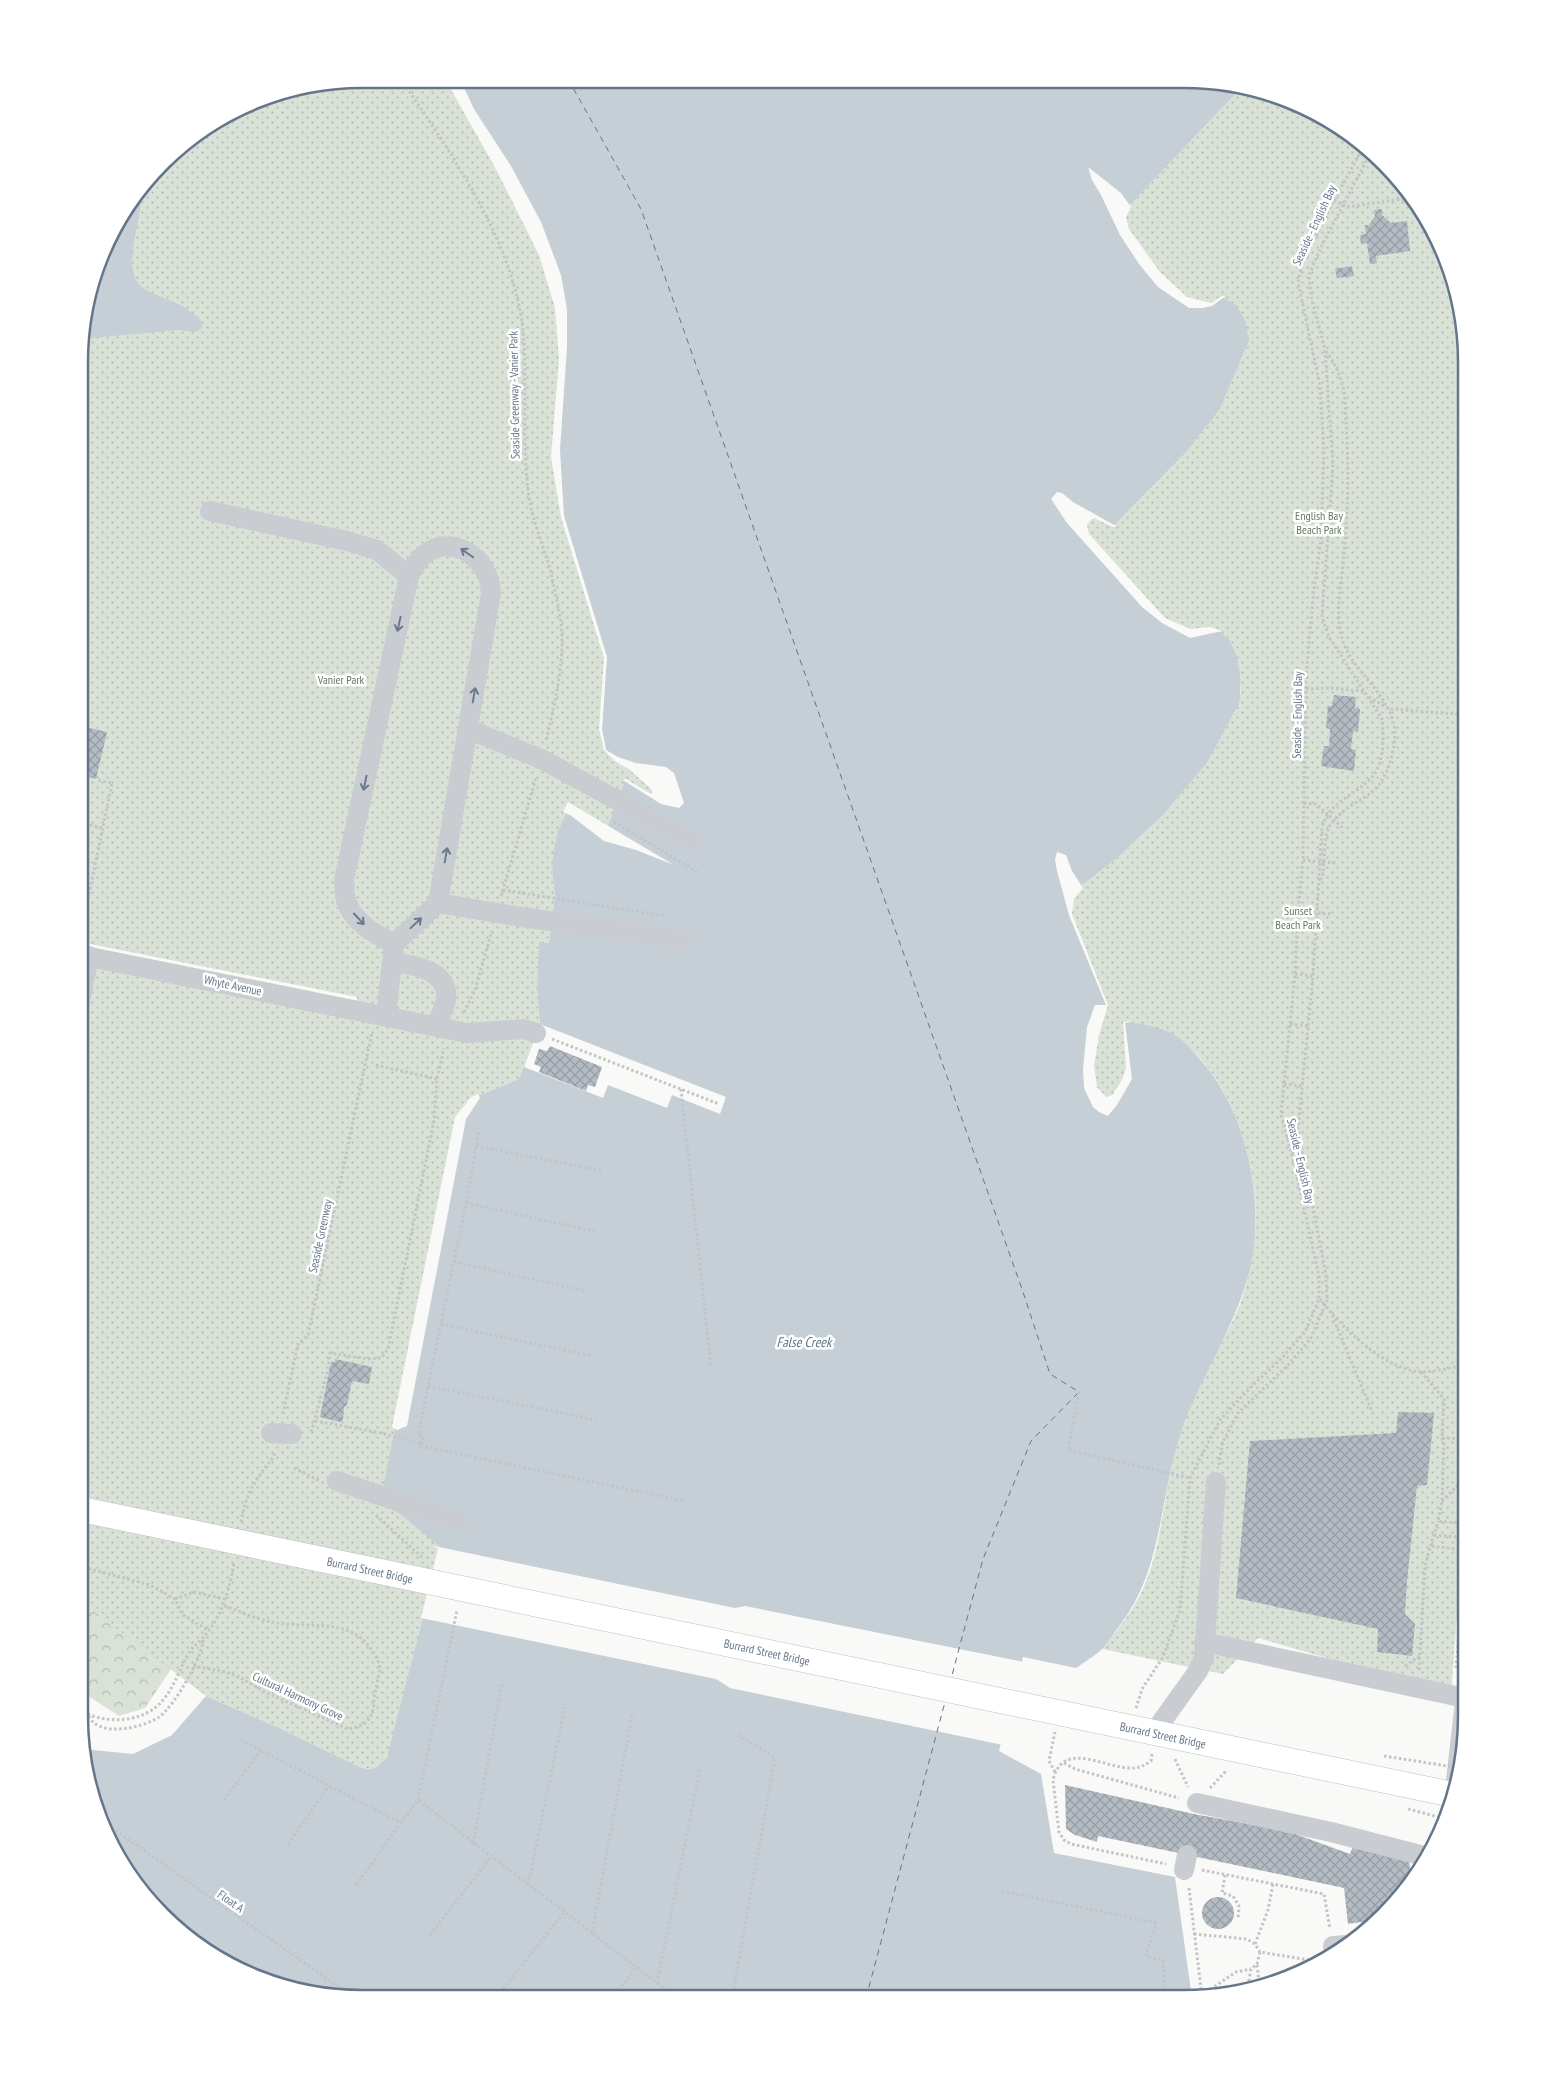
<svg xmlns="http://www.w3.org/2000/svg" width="1546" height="2078" font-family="'PT Sans Narrow',sans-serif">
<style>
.forest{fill:url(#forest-crowns)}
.park{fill:url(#park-dots)}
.water{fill:#c5cfd5}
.pier{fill:#f9f9f7}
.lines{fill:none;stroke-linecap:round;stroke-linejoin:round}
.ferry{stroke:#617786;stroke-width:1;stroke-dasharray:6 5;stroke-linecap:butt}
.building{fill:url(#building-cross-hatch)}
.path{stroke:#c2c4c7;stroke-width:3;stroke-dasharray:2.5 2.5;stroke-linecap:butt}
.minor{stroke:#c9ccd1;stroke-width:20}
.major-bridge-casing{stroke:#bcbfc4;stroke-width:26;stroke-linecap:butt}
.path-bridge{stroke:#c2c4c7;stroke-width:3;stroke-dasharray:2.5 2.5;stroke-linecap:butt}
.major-bridge{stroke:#fff;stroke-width:25}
.oneway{stroke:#6a7a8e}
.labels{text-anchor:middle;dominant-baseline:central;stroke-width:5;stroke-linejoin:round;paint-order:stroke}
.street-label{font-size:12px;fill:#65768b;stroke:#fff}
.park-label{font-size:12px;fill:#637b61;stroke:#fff}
.water-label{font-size:14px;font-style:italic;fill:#617786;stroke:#fff}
.rim{fill:none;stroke:#65768b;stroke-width:2.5}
</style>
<defs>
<pattern id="forest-crowns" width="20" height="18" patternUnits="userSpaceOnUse" patternTransform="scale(1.25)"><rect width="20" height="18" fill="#dae2d7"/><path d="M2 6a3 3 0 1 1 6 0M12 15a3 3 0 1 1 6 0" fill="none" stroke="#b4bcb4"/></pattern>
<pattern id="park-dots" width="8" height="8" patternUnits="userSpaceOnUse" patternTransform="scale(1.25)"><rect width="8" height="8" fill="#dae2d7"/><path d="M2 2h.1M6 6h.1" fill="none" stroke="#b4bcb4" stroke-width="1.8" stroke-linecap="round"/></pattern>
<pattern id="building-cross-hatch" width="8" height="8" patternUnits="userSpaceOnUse" patternTransform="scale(1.25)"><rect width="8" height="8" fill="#b4bbc2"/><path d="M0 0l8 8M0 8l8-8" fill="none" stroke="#969da4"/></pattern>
</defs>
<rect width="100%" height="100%" fill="#f9f9f7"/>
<path class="forest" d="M79,1589l113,49 -47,70 -26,8 -40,-26z"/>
<g class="park">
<path d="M362,79h86l94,175 16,53 49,350 -5,72 53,65 -47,32 -38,-21 -12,26 -6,40 3,25 -6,48 -10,-1 -2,45 3,36 -21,55 -46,19 -32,450 -50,198c-6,17 -12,26 -31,21l-85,-41 -69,-30 -127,-96 1,-636 277,56v-23l-277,-55 1,-618 36,-104 58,-71 95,-55z"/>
<path d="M1242,87l50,13 50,27 55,48 41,61 20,53 9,72v1124l-16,209 -193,-56 -35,36 -121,-25c13,-16 27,-33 37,-52 26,-50 23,-111 42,-164 6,-18 13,-36 21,-53 12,-28 32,-55 41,-85 6,-19 10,-39 12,-59 7,-70 -27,-179 -96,-208l-30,40 -15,29 -9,2 -10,-11 -26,-173 2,-17 10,-12 35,-27 47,-44 44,-52 34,-71 -3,-29 -6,-19 -41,-13 -27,-11 -77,-84 -2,-8 4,-10 131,-109 29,-68 -37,-35 -26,-7 -28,-25 -31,-44 -3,-14 5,-10z"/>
</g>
<g class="water">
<path d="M448,79l774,2 20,6 -113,119 -5,10 3,15 31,43 28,25 26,7 11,-8 13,7 9,15 4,21 -29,68 -34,43 -72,73 -20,-9 -9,9 2,11c24,27 48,57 75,82 6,6 20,12 28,13 6,1 13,-2 19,-2 31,2 34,52 30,74l-32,60 -44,52 -47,44 -35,27 -10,12 -2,17 37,90 -9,29 -5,46 6,14 12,5 14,-18 5,-22 -4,-37c17,2 33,4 48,12 10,6 18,14 25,23 49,52 69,147 51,216 -15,57 -50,105 -68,160 -23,67 -17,138 -64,196 -5,7 -10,15 -16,21 -8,7 -17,12 -25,18l-53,-11 -24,94 42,23 13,79 121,24 17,121 -867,-1 -71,-19 -50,-27 -55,-48 -41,-61 -20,-53 -5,-40 50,5 39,-19 34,-39 69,30 85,41c13,4 18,1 27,-10l54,-209 -60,-50 77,-380 15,-20 46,-19 21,-55 -3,-36 2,-46 10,1 6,-47 -3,-25 2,-22 4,-18 12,-27 38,22 17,-45 25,16 5,-6 -49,-41 -4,-21 4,-72 -42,-141 -10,-59 7,-98 -3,-52 -16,-53 -43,-86z"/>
<path d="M140,192c5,27 -24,80 6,98 22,12 37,11 56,32v6l-6,4 -18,-2 -97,9v-15l36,-104z"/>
</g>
<g class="pier">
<path d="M445,79h15l14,30 37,57 30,56 20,53 6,34v38l-7,103 4,66 43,141 -5,72 4,21 12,7 18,6 30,4 8,6 10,30 -5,5 -18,-4 -38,-24 3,-1 25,15 1,-1v-3l-22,-20 -15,-9 -11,-11 -5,-21 5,-71 -43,-141 -10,-60 8,-98 -4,-51 -16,-53 -43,-86z"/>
<path d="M1088,167l33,26 10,14 -5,10 3,12 31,43 27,25 24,6 11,-7h3l-2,2 -11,8 -9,2h-14l-31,-21 -19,-23 -19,-29 -19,-40 -9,-15z"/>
<path d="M1057,492l5,1 11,9 41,23 2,2h-3l-19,-9 -3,2 -4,5 2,9 76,84 26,11 19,-2 12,4 -32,7 -28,-15 -20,-16 -75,-84 -16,-24z"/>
<path d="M568,802l106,63 -38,-15 -32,-9 -34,-26 -7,-3z"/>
<path d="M1057,852l9,3 6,16 11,17 -9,11 -2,15 36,91 -9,30 -5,31 3,21 9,10 6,-2 10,-15 4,-12 -3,-46 11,-1 -9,2 7,56 -15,26 -9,11 -9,-4 -6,-5 -9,-19 -1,-19 4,-42 8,-22h11l-37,-90 -12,-44 -2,-12z"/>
<path d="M540,1024l186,73 -6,17 -48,-19 -5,13 -59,-23 -5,13 -79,-31z"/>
<path d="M478,1094l2,4 -14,21 -59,307 -10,4 -5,-3 63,-310 16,-20z"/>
<path d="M434,1546l301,62 10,-2 279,56 -21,83 -273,-57 -14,-9 -295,-61 17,-69z"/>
</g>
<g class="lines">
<g class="ferry">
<path d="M568,79l73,130 382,1083 27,82 29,18 -48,49 -48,118 -32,120"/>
<path d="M866,1998l79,-296"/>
</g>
</g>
<g class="building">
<path d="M1382,209v6l9,8 16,-2 3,30 -34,5 1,7 -7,1 -3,-21 -6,1 -1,-9 6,-1 -1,-9h4l6,-9 -1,-6z"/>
<path d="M1352,266l2,10 -17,2 -2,-9z"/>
<path d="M1334,695l22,2 -1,11 5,1 -2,23 -5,-1 -2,18 5,1 -2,21 -33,-5 3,-20h5l1,-17 -4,-1 2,-22h4z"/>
<path d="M90,728l17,4 -11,47 -9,-2 -7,28v-70z"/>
<path d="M550,1046l52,21 -7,20 -7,-2 -2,6 -47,-19 2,-5 -7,-3 5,-15 8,2z"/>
<path d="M335,1359l37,8 -3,17 -17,-3 -5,24 -3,2 -1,13 -3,2 -20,-5 11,-55h4z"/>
<path d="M1398,1412l36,1 -7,72 -10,1 -10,95 -2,33 10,10 -3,32 -35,-4 1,-23 -142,-31 14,-157 146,-8z"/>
<path d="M1065,1785l129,29 93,17 63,23 6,-16 52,18 5,25 -33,38 -32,5 -4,-36 -246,-52 -1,6 -22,-7 -9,-6z"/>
<circle cx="1218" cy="1913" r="16"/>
</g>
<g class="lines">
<g class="path">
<path d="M401,79c49,73 113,162 122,252 5,55 -2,111 6,166 4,25 14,48 21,72 5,23 12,48 12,71 0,34 -8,67 -16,100"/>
<path d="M1334,200l13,7 55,-8 21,15"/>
<path d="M1306,689l24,-1 32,3 2,2"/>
<path d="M1369,697l20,12 67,5 11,-2"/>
<path d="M1304,803l12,1 28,25"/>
<path d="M614,822l83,50"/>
<path d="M80,823l23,5"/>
<path d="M1303,860l33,3"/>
<path d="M1320,880l3,-4c1,-12 1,-39 6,-49 10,-17 29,-24 44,-36 14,-12 21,-37 22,-55 0,-43 -49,-65 -55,-106 -4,-25 2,-51 4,-76 4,-44 5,-88 2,-132 -1,-12 0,-27 -4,-38 -3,-13 -9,-23 -17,-34"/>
<path d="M503,890l162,26"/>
<path d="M501,896l35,-118"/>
<path d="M86,909l26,-126 -15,-3"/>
<path d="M1298,911l33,3"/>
<path d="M1295,974l18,2"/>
<path d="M464,1012l11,-22 17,-59"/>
<path d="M1290,1024l18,2"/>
<path d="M552,1039l167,65"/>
<path d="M376,1065l61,14"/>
<path d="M1284,1084l18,2"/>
<path d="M681,1089l30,278"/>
<path d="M476,1146l127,25"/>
<path d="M466,1203l132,29"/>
<path d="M454,1262l132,29"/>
<path d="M1320,1299c20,27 65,71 101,73 14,0 31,-5 46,-7"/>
<path d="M1332,1315l42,101"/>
<path d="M441,1324l151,32"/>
<path d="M1421,1372l23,27 -2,39 22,1"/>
<path d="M428,1386l168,34"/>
<path d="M1079,1392l-11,58 122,28"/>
<path d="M283,1414l15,-70 10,-9 64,-303"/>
<path d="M315,1421l66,12 40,11v2l264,55"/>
<path d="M310,1431l2,-1 16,-61 2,-16 38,6 13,-1 7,-9 46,-228 3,-42 7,-31"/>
<path d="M1442,1438l2,6 -2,57 -4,20 20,2"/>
<path d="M421,1444l2,-8 -5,-1 48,-232 13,-72"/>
<path d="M1219,1465l3,-21 16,-31 51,-49 22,-26 16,-38 -1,-25 -28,-146 15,-153 9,-147c5,-29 38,-34 53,-56 9,-14 9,-38 7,-54l-53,-82 -7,-20 11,-152 -8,-115 -14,-54 -2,-21 13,-30 49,-93"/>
<path d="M294,1468l26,13"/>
<path d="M1442,1501l19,-19"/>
<path d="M376,1515l47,43"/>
<path d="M241,1522c6,-32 14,-41 33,-66l1,-4"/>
<path d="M1434,1535l23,2"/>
<path d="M1432,1546l24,3"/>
<path d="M79,1566l71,19 25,14 8,16 25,15"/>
<path d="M175,1599l19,-7 31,7"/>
<path d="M193,1666l33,6 13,5 28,16 81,36c17,-3 25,-9 26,-27 0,-9 6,-28 6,-34 -1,-7 -6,-15 -10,-20 -21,-30 -61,-20 -93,-25 -18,-2 -37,-12 -55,-18"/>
<path d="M1405,1666l15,-10"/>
<path d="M1456,1668l11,-126"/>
<path d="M1419,1670l6,-105 13,-44"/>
<path d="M1136,1708l6,-19 21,-32 17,-47 10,-132 30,-58 32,-34 30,-28 23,-26 14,-33v-23l-26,-117 -12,-45 14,-140 3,-63 5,-51 3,-184 8,-87 7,-50 3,-88 -4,-65 -22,-104 4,-18 32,-64 30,-54"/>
<path d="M79,1709c23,16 65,15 84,-9 13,-15 18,-37 30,-53 3,-3 7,-5 9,-8 19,-20 28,-50 32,-77"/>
<path d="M89,1716c9,22 54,12 70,1 15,-10 44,-61 44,-77"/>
<path d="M241,1740l160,83 17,-23 259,198"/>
<path d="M1152,1754l-1,7c-6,4 -11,7 -18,7 -26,2 -70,-30 -80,12l6,52 5,8 7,4 95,20"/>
<path d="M1175,1759l13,28"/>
<path d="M1064,1763l11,6 104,29"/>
<path d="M1055,1772l-6,-11 6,-29"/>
<path d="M1210,1788l17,-18"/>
<path d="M224,1800l37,-50"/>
<path d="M418,1800l39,-190"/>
<path d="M99,1819l254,178"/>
<path d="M1441,1830l1,-16"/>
<path d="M288,1844l41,-58"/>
<path d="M473,1844l29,-161"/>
<path d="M1202,1870l122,24 6,35"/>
<path d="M1225,1875l-3,18 11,3 6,10 -1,12"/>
<path d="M356,1885l45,-62"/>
<path d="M528,1885l37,-178"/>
<path d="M1189,1888l13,109"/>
<path d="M1002,1891l154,32 -10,34 17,3 3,39"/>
<path d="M592,1934l40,-219"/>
<path d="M1194,1934l53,5 8,5 5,8"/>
<path d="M430,1935l61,-78"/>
<path d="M1255,1944l13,-34 5,-26"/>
<path d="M1257,1965l3,24"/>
<path d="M657,1983l43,-214"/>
<path d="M503,1989l61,-77"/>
<path d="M1247,1991l4,-22 6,-5 3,-12 61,10"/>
<path d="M1202,1995l34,-23 15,-3"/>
<path d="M612,1998l24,-30"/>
<path d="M732,1998l43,-240 -37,-23"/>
</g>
<g class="minor">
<path d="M210,511l137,30 30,9 32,26"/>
<path d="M468,729l73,30 152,82"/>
<path d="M438,903l83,14 162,23"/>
<path d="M80,955l387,78 57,-4 12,4"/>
<path d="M393,962c21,3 57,8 53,38 -2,9 -7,18 -10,26"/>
<path d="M80,1002l9,-46"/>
<path d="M386,1016l8,-72 44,-41 53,-310c-1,-5 -1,-11 -3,-16 -9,-23 -36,-40 -60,-25 -9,6 -14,15 -19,24l-65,304c1,6 0,14 2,20 6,22 29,34 48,44"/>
<path d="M271,1433l21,1"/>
<path d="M337,1481l123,41"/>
<path d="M1204,1642l261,56"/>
<path d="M1141,1728l14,3 43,-60 6,-13 12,-176"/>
<path d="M1454,1798l13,-114"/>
<path d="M1197,1803l134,29 97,25"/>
<path d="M1184,1870l3,-15"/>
<path d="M1333,1946l14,-1"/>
</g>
<defs>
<path id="major-bridge" d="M79,1509l1376,286"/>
</defs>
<use href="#major-bridge" class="major-bridge-casing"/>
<g class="path-bridge">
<path d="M1384,1756l76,12"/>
<path d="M1408,1809l38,10"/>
</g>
<use href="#major-bridge" class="major-bridge"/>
</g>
<defs><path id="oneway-shaft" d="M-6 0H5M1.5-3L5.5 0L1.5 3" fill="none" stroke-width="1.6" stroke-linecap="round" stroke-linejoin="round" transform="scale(1.25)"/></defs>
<g class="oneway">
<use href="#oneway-shaft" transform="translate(467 553) rotate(-145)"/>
<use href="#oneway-shaft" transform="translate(399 624) rotate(102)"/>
<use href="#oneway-shaft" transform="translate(474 695) rotate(-80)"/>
<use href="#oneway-shaft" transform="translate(365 783) rotate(102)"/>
<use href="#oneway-shaft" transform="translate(446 855) rotate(-80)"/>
<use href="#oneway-shaft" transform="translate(359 919) rotate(47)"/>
<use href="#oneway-shaft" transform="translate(416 923) rotate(-43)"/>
</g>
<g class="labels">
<g class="street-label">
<text transform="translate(1314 225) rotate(-65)">Seaside - English Bay</text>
<text transform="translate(514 395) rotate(-91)">Seaside Greenway - Vanier Park</text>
<text transform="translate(1297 715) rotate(-89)">Seaside - English Bay</text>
<text transform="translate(233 985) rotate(12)">Whyte Avenue</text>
<text transform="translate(1301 1161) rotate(77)">Seaside - English Bay</text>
<text transform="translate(320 1236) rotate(-78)">Seaside Greenway</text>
<text transform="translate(370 1570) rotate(12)">Burrard Street Bridge</text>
<text transform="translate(767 1652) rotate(12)">Burrard Street Bridge</text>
<text transform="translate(298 1696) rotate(25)">Cultural Harmony Grove</text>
<text transform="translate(1163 1735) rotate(12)">Burrard Street Bridge</text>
<text transform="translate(231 1901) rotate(35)">Float A</text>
</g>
<g class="park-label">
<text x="1319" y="515">English Bay<tspan x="1319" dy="14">Beach Park</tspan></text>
<text x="341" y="679">Vanier Park</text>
<text x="1298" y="910">Sunset<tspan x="1298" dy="14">Beach Park</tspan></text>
</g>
<g class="water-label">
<text x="804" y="1342">False Creek</text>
</g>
</g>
<path d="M0 0H1546V2078H0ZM362 88H1184A274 274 0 0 1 1458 362V1716A274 274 0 0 1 1184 1990H362A274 274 0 0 1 88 1716V362A274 274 0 0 1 362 88Z" fill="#fff" fill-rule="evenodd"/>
<path class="rim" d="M362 88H1184A274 274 0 0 1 1458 362V1716A274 274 0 0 1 1184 1990H362A274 274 0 0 1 88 1716V362A274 274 0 0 1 362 88Z"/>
</svg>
